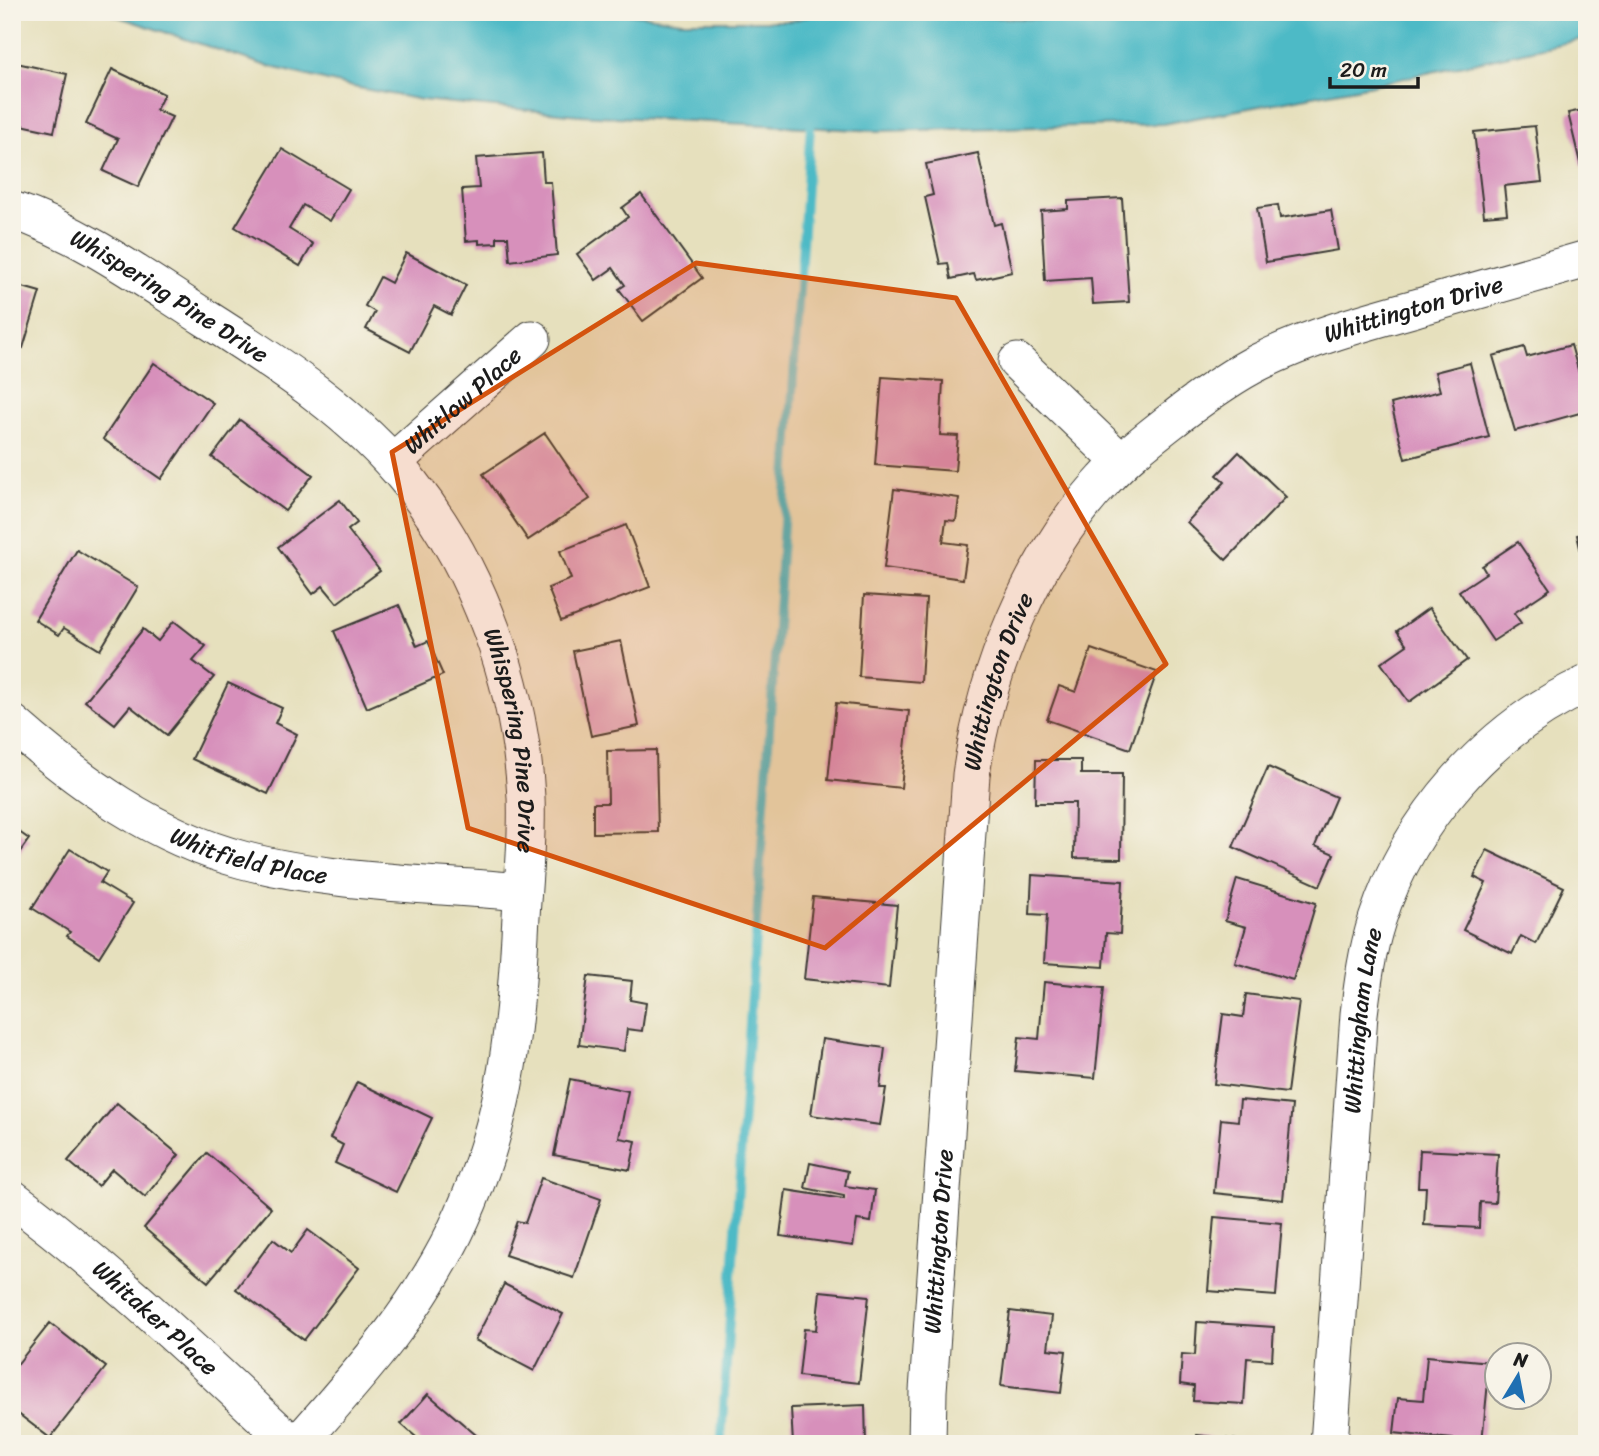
<svg xmlns="http://www.w3.org/2000/svg" width="1599" height="1456" font-family="Sriracha,sans-serif">
<style>
.water{fill:#4dbac6;stroke:#346b71;stroke-width:2}
.lines{fill:none;stroke-linecap:round;stroke-linejoin:round}
.stream{stroke:#4dbac6;stroke-width:9}
.building{fill:#d790bb}
.minor-casing{stroke:#3a3934;stroke-width:39}
.minor{stroke:#fff;stroke-width:37}
.marked{fill:#d4530e;fill-opacity:0.2;stroke:#d4530e;stroke-width:5;stroke-linejoin:round}
.labels{text-anchor:middle;dominant-baseline:central;stroke-width:5;stroke-linejoin:round;paint-order:stroke}
.street-label{font-size:24px;fill:#1c1c1c;stroke:#f7f3e8}
</style>
<rect width="100%" height="100%" fill="#f7f3e8"/>
<filter id="ink" filterUnits="userSpaceOnUse"><feTurbulence type="fractalNoise" baseFrequency=".0143" numOctaves="2"/><feDisplacementMap in="SourceGraphic" scale="14" xChannelSelector="R" yChannelSelector="G"/><feConvolveMatrix kernelMatrix="1 2 1 2 8 2 1 2 1" color-interpolation-filters="sRGB"/></filter>
<filter id="wash" filterUnits="userSpaceOnUse"><feTurbulence type="fractalNoise" baseFrequency=".00686" numOctaves="4" result="noise"/><feDisplacementMap in="SourceGraphic" scale="28" xChannelSelector="R" yChannelSelector="G"/><feGaussianBlur stdDeviation="1.57" result="paint"/><feColorMatrix in="noise" values="0 0 0 0 0 0 0 0 0 0 0 0 0 0 0 0 0 1.4 0 .05"/><feComposite in="paint" operator="in"/></filter>
<g filter="url(#wash)">
<rect width="100%" height="100%" fill="#e6e0bd"/>
<path class="water" d="M104,12h516l61,9h110l33,-9 212,7 52,-7h499v26l-215,47 -209,39 -286,7 -297,-16 -158,-15 -74,-14 -84,-21z"/>
<g class="lines">
<path class="stream" d="M721,1444l90,-1325"/>
</g>
<g id="blocks">
<g class="building">
<path d="M12,62l55,12 -13,58 -42,-9z"/>
<path d="M112,69l52,25 -8,16 16,7 -34,70 -35,-16 15,-32 -32,-15z"/>
<path d="M1587,109v57l-6,1 -13,-54z"/>
<path d="M1535,126l7,56 -38,4 3,28 -23,2 -10,-84z"/>
<path d="M282,149l67,40 -19,32 -27,-16 -14,24 24,15 -13,22 -65,-39z"/>
<path d="M542,153l2,29h7l6,73 -47,6 -2,-24h-11v6l-18,1v-4l-13,1 -4,-52 17,-1 -3,-30z"/>
<path d="M978,153l16,72 7,-2 11,49 -36,8 -2,-6 -23,5 -3,-16 -8,1 -15,-67 8,-2 -7,-31z"/>
<path d="M641,194l61,84 -59,43 -24,-32 6,-4 -12,-17 -17,12 -19,-26 51,-37 -6,-9z"/>
<path d="M1122,198l7,104 -36,2 -2,-26 -46,3 -4,-70 27,-2v-8z"/>
<path d="M1278,205l2,13 51,-8 7,40 -72,12 -9,-54z"/>
<path d="M406,253l60,32 -15,30 -17,-9 -24,46 -44,-23 9,-17 -10,-6 15,-29 11,6z"/>
<path d="M12,284l28,8 -17,56 -11,-3z"/>
<path d="M1571,345l16,56v10l-72,20 -22,-75 31,-9 3,10z"/>
<path d="M154,363l59,40 -52,76 -58,-40z"/>
<path d="M1470,363l19,74 -84,22 -14,-55 49,-13 -5,-19z"/>
<path d="M882,377l61,4 -3,54 18,1 -3,35 -80,-6z"/>
<path d="M240,420l73,55 -28,36 -73,-54z"/>
<path d="M545,433l45,66 -62,41 -45,-66z"/>
<path d="M1239,452l47,45 -60,63 -39,-38 38,-40 -8,-7z"/>
<path d="M894,489l65,9 -3,23 -10,-1 -3,22 25,3 -5,34 -79,-11z"/>
<path d="M340,500l17,23 -9,7 32,41 -43,32 -14,-17 -10,8 -35,-47z"/>
<path d="M626,525l24,62 -89,34 -13,-33 23,-9 -11,-28z"/>
<path d="M1587,533v39l-1,1 -9,-38z"/>
<path d="M1518,542l32,47 -36,24 7,10 -28,18 -34,-50 27,-18 -4,-7z"/>
<path d="M77,550l61,37 -38,63 -36,-22 -5,7 -24,-15z"/>
<path d="M864,595l62,4 -5,83 -62,-5z"/>
<path d="M399,605l18,41 11,-5 15,34 -76,33 -33,-77z"/>
<path d="M1429,608l38,52 -58,42 -28,-39 26,-18 -10,-14z"/>
<path d="M174,621l32,25 -13,15 21,16 -47,58 -37,-29 -15,18 -30,-23 58,-72 15,12z"/>
<path d="M621,641l18,85 -48,10 -18,-85z"/>
<path d="M1091,649l66,23 -27,77 -83,-29 12,-34 17,6z"/>
<path d="M228,683l54,25 -7,15 22,11 -29,60 -76,-35z"/>
<path d="M836,703l73,8 -8,77 -73,-8z"/>
<path d="M656,750l2,82 -65,1v-30h15l-1,-52z"/>
<path d="M1036,760h45v14h41l-1,85 -47,-1 1,-55h-40z"/>
<path d="M1268,767l68,30 -21,49 19,8 -14,32 -87,-39z"/>
<path d="M12,827l17,12 -17,24z"/>
<path d="M70,849l37,23 -7,11 33,20 -34,54 -32,-21 3,-4 -38,-24z"/>
<path d="M1487,850l77,37 -28,57 -15,-8 -9,18 -49,-24 23,-47 -12,-6z"/>
<path d="M1032,875l91,6 -3,53 -14,-1 -2,34 -60,-4 3,-48 -17,-1z"/>
<path d="M1237,879l79,24 -23,77 -58,-17 11,-36 -21,-6z"/>
<path d="M813,897l84,8 -8,83 -85,-9z"/>
<path d="M588,976l44,5 -2,19 16,3 -4,28 -15,-2 -3,22 -45,-6z"/>
<path d="M1044,982l60,6 -9,90 -80,-7 4,-34 20,2z"/>
<path d="M1246,994l53,7 -12,92 -73,-9 9,-70 20,3z"/>
<path d="M822,1039l63,9 -5,40h6l-6,37 -69,-10z"/>
<path d="M570,1079l58,12 -9,47 17,3 -6,29 -76,-15z"/>
<path d="M357,1082l75,36 -36,74 -61,-29 8,-18 -13,-7z"/>
<path d="M1240,1100l52,5 -9,95 -69,-7 7,-74 17,2z"/>
<path d="M117,1103l62,52 -34,42 -33,-28 -14,17 -30,-25z"/>
<path d="M1420,1150l78,4 -3,49 -15,-1 -1,26 -55,-3 2,-38h-8z"/>
<path d="M207,1153l64,55 -63,74 -64,-54z"/>
<path d="M810,1163l38,8 -3,15 30,4 -4,32 -14,-2 -4,26 -73,-10 6,-46 58,9v-3l-39,-8z"/>
<path d="M541,1178l60,21 -27,79 -69,-23 12,-34 8,2z"/>
<path d="M1214,1217l68,6 -6,73 -68,-5z"/>
<path d="M308,1230l51,38 -55,72 -68,-51 37,-50 18,14z"/>
<path d="M504,1284l59,30 -29,57 -59,-31z"/>
<path d="M820,1291l49,5 -10,87 -60,-7 5,-47 12,1z"/>
<path d="M1010,1311l42,5 -4,33 18,2 -5,42 -60,-7z"/>
<path d="M1197,1322l77,5 -2,33 -25,-2 -3,46 -51,-3 1,-15 -14,-2 2,-30 13,1z"/>
<path d="M50,1323l56,44 -56,71 -38,-29v-38z"/>
<path d="M1427,1356l63,6 -8,80 -88,-9 4,-35 25,2z"/>
<path d="M428,1394l55,47 -2,3h-57l-23,-20z"/>
<path d="M865,1405l1,39h-73l-2,-36z"/>
<path d="M1197,1435l55,7v2h-56z"/>
</g>
</g>
</g>
<g filter="url(#ink)">
<use href="#blocks" fill-opacity="0" stroke="#3a3934" stroke-width="2"/>
<g class="lines">
<defs>
<g id="minor">
<path id="s1" d="M12,210c71,24 132,69 195,109 74,47 148,95 203,164 69,86 110,203 116,314 2,46 -4,92 -6,138 -6,111 -17,198 -66,299 -40,81 -97,143 -156,210"/>
<path d="M1017,362l104,100"/>
<path id="s2" d="M393,462l139,-123"/>
<path id="s3" d="M12,723c67,59 143,114 231,137 88,23 189,24 279,32"/>
<path id="s4" d="M12,1198c99,74 190,162 280,246"/>
<path id="s5" d="M927,1444l1,-53 43,-616c15,-104 60,-217 133,-295 22,-25 49,-45 76,-66 25,-19 51,-38 79,-52 51,-25 106,-40 160,-55 56,-16 112,-32 168,-48"/>
<path id="s6" d="M1329,1444l30,-430c4,-32 8,-63 18,-94 33,-101 112,-192 210,-236"/>
</g>
</defs>
<use href="#minor" class="minor-casing"/>
<use href="#minor" class="minor"/>
</g>
</g>
<path class="marked" d="M696,263l260,35 210,366 -341,284 -357,-120 -76,-376z"/>
<g class="labels">
<g class="street-label">
<text stroke="none"><textPath href="#s1" startOffset="180">Whispering Pine Drive</textPath></text>
<text stroke="none"><textPath href="#s5" startOffset="1358">Whittington Drive</textPath></text>
<text stroke="none"><textPath href="#s2" startOffset="93">Whitlow Place</textPath></text>
<text stroke="none"><textPath href="#s5" startOffset="768">Whittington Drive</textPath></text>
<text stroke="none"><textPath href="#s1" startOffset="768">Whispering Pine Drive</textPath></text>
<text stroke="none"><textPath href="#s3" startOffset="276">Whitfield Place</textPath></text>
<text stroke="none"><textPath href="#s6" startOffset="425">Whittingham Lane</textPath></text>
<text stroke="none"><textPath href="#s5" startOffset="203">Whittington Drive</textPath></text>
<text stroke="none"><textPath href="#s4" startOffset="187">Whitaker Place</textPath></text>
</g>
</g>
<rect width="1599" height="1456" fill="none" stroke="#f7f3e8" stroke-width="42"/>
<g transform="translate(1518 1376) rotate(10)"><circle r="33" fill="#f7f3e8" stroke="#9f9d96" stroke-width="2"/>
<path d="M0-5L12 26L0 18L-12 26Z" fill="#1f6fb2"/>
<text y="-10" font-size="19" font-weight="bold" text-anchor="middle" fill="#1c1c1c">N</text>
</g>
<path d="M1330 77v10h88v-10" fill="none" stroke="#1c1c1c" stroke-width="3.5"/>
<text x="1340" y="77" font-size="21" fill="#1c1c1c" stroke="#f7f3e8" stroke-width="5" paint-order="stroke">20 m</text>
</svg>
